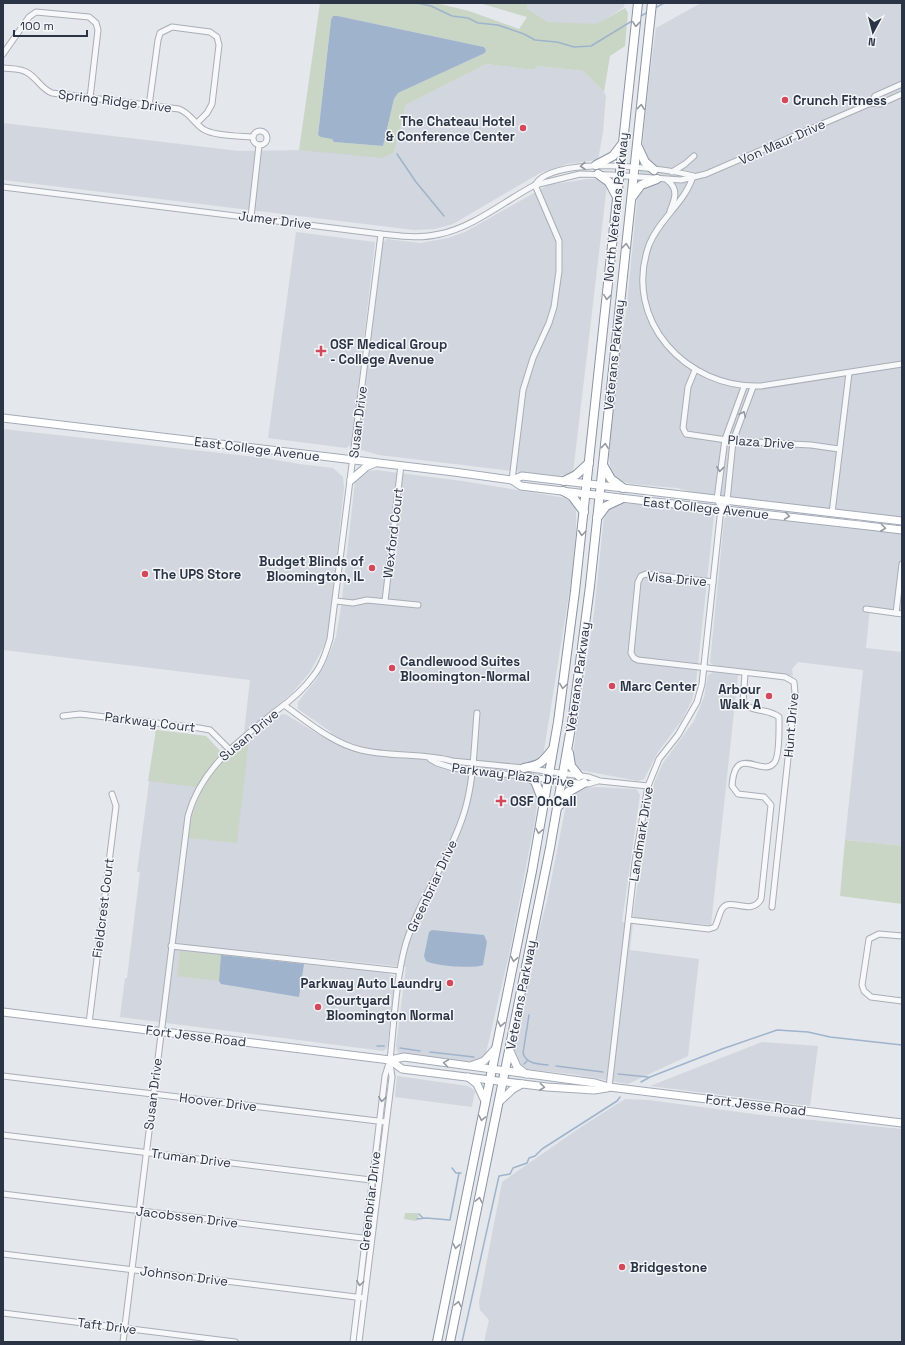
<svg xmlns="http://www.w3.org/2000/svg" width="905" height="1345" font-family="'Space Grotesk',sans-serif">
<style>
.built{fill:#d2d6de}
.green{fill:#c9d6c5;fill-rule:evenodd}
.water{fill:#9fb4cc}
.lines{fill:none;stroke-linecap:round;stroke-linejoin:round}
.stream{stroke:#9fb4cc;stroke-width:1.5}
.minor-casing{stroke:#a9aeb7;stroke-width:7}
.major-casing{stroke:#a3abb8;stroke-width:9}
.highway-casing{stroke:#8b94a3;stroke-width:10}
.minor{stroke:#f7f8fa;stroke-width:5}
.major{stroke:#fff;stroke-width:7}
.highway{stroke:#fff;stroke-width:8}
.oneway{stroke:#959aa2}
.oneway2{stroke:#9196a0}
.poi-dot{fill:#d1495b;stroke:#f4f6f9;stroke-width:1.5}
.labels{text-anchor:middle;dominant-baseline:central;stroke-width:3;stroke-linejoin:round;paint-order:stroke}
.poi-label{font-size:13px;font-weight:bold;fill:#2b3445;stroke:#f4f6f9;text-anchor:start}
.street-label{font-size:13px;fill:#2b3445;stroke:#f4f6f9}
</style>
<rect width="100%" height="100%" fill="#e4e7ec"/>
<g class="built">
<path d="M527,3h98l-1,4 -32,21 -44,-6 -22,-13z"/>
<path d="M701,3h201v515l-205,-25 -20,-5 -45,-4 -12,-3 -9,-8 -2,-18 9,-95 8,-47 23,-233 7,-52z"/>
<path d="M486,64l47,6 5,-4 45,5 21,21 2,4 -3,36 -5,28 -31,4 -27,9 -87,51 -18,5 -21,1 -411,-50v-57l236,28 68,-1 87,2 12,-47z"/>
<path d="M587,179h11l9,6 -34,288 -15,3 -13,-1 -166,-20 -18,-5 -2,-16 24,-192 4,-3 33,4 28,-5 17,-6 83,-47z"/>
<path d="M296,232l79,10 -23,202 -6,4 -78,-10z"/>
<path d="M3,429l262,29 34,6 34,4 10,9 1,11 -15,142 -5,16 -14,26 -18,21 -48,40 5,7 22,-19 9,-6 5,-1 43,26 3,-8 -33,-23v-7l17,-21 10,-16 11,-28 5,-29 14,-127 8,-9 13,-2 86,11 104,17 9,7 1,7v21l-5,49 -27,168 -9,70 -25,130 -24,103 -3,4 -9,4 -11,1 -64,-9 -2,-2 -1,-5 10,-79 -180,-18 -1,6 161,18 8,3 1,8 -8,64 -4,3 -263,-34 5,-39h2l13,-106h-3l19,-142 50,6 15,16 23,-19 6,-53 -247,-30z"/>
<path d="M623,503l76,5 13,4 2,3 -18,168 -4,17 -10,20 -24,32 -14,27 -6,2 -59,-11 -4,-5 -2,-12 21,-140 10,-97 4,-7 6,-5z"/>
<path d="M732,512l170,21v78l-32,-4 -4,41 36,4v194l-57,-6 18,-170 -65,-8 -6,7 1,7 -78,-10 -5,-3 14,-143 4,-6z"/>
<path d="M713,672l25,3 -27,250 -75,-7 -3,-2 8,-57 10,-65 5,-16 7,-15 31,-42 10,-24 4,-22z"/>
<path d="M597,787l39,2 4,6 -18,127 11,1 -3,27 69,9 -11,97 -60,28 -56,-10 -48,-5 -6,-5 -3,-6v-13l18,-92 14,-52 20,-101 1,-4 12,-8z"/>
<path d="M762,1042l56,4 -8,60 -160,-20z"/>
<path d="M397,1076l71,10 7,5 -3,16 -77,-10z"/>
<path d="M625,1099l24,1 112,15 141,14v213h-418l5,-22 -9,-10 -1,-8 23,-120 79,-55z"/>
</g>
<g class="green">
<path d="M320,3h116l33,8 50,18 8,-12 -48,-14h48v6l21,13 49,2 28,-16 3,5 -3,33 -15,10 -6,36 -21,-21 -45,-5 -5,4 -47,-6 -80,41 -12,47 -11,6 -84,-8zM338,16l146,31 2,3 -1,3 -87,40 -4,6 -11,47 -49,-4 -2,-3 -14,-5 13,-114z"/>
<path d="M156,730l50,6 15,16 23,-19 5,7 -12,103 -49,-5 5,-26 10,-24 -55,-7z"/>
<path d="M845,840l57,6v58l-62,-8z"/>
<path d="M180,951l41,4 -2,26 -42,-5z"/>
<path d="M405,1213h13l1,5 -3,3 -12,-2z"/>
</g>
<g class="water">
<path d="M333,16h5l146,31 2,3 -1,3 -87,40 -4,6 -11,47 -49,-4 -2,-3 -11,-2 -3,-2 13,-115z"/>
<path d="M432,930l52,5 3,7 -4,23c-9,4 -49,1 -57,-4l-2,-5 5,-24z"/>
<path d="M221,955l83,9 -5,33 -78,-13 -2,-3z"/>
</g>
<g class="lines">
<g class="stream">
<path d="M417,3l14,3 21,10 16,2 10,5 20,2 26,9 11,6 22,2 17,5 17,-1 41,-25"/>
<path d="M655,8l9,-5"/>
<path d="M639,17l9,-5"/>
<path d="M397,154l19,28 28,34"/>
<path d="M529,1015l-6,38c3,11 15,11 25,12"/>
<path d="M377,1046h7"/>
<path d="M400,1048l20,3"/>
<path d="M430,1052l44,5"/>
<path d="M524,1064l3,-3"/>
<path d="M556,1066l47,6"/>
<path d="M618,1074l30,3"/>
<path d="M641,1082l9,-5 72,-28 55,-19 31,2 22,5 72,8"/>
<path d="M452,1168l4,5h3"/>
<path d="M419,1214l4,4"/>
<path d="M417,1219l9,-1 24,2 9,-47h2"/>
<path d="M462,1342l37,-166 11,-2 3,-6 14,-5 2,-5 6,-2 7,-7 75,-48 3,-4"/>
</g>
<defs>
<g id="minor">
<path d="M3,54l26,-37 7,-5 53,5 7,6 2,7 -8,68"/>
<path d="M3,68c8,1 18,0 25,5 10,6 13,16 24,20l127,16c11,4 15,14 24,20 10,7 36,7 49,8"/>
<path d="M871,103l4,-7 27,-12"/>
<path d="M149,106l9,-66 2,-7 12,-6 38,5 7,5 2,8 -7,59 -5,9 -10,10"/>
<circle cx="260" cy="138" r="7"/>
<path d="M672,172l13,-8 9,-8"/>
<path d="M693,176c-8,27 -34,43 -44,69 -27,76 38,144 112,141l141,-22"/>
<path d="M667,180c12,9 8,19 3,31"/>
<path d="M535,185c18,-30 128,-18 158,-9"/>
<path d="M3,187l378,47c20,2 39,5 59,0 34,-7 64,-33 95,-49l45,-11 32,1 69,5 25,-6 165,-71 9,1 22,-10"/>
<path d="M251,217l8,-72"/>
<path d="M695,370l-7,17 -5,41 3,6 47,7 78,4 28,4"/>
<path d="M512,480l11,-90 10,-32 16,-35 5,-16 5,-36v-30l-24,-56"/>
<path d="M721,508l6,-7 6,-60 20,-54"/>
<path d="M832,513l17,-140"/>
<path d="M713,582l-67,-8 -5,2 -3,6 -7,71 3,5 4,2 147,17 9,5 1,11 -23,214"/>
<path d="M336,601l17,2 14,-3 51,5"/>
<path d="M385,601l16,-136"/>
<path d="M866,609l36,5"/>
<path d="M896,613l6,-49"/>
<path d="M284,705c24,17 48,38 77,45 28,7 64,3 91,11l72,7 65,9 11,4 48,5"/>
<path d="M63,716l17,-2 119,14 11,2 19,19"/>
<path d="M430,759l7,4 16,5 135,16 10,-3"/>
<path d="M629,920l80,9 6,-2c3,-6 4,-13 7,-18 8,-13 29,8 39,-10l10,-94 -7,-8 -26,-3 -6,-8c3,-44 30,-8 42,-23 6,-6 5,-37 5,-46 -11,-9 -26,-4 -36,-14l2,-30"/>
<path d="M902,936l-23,-2 -10,5 -7,46 2,6 7,6 31,4"/>
<path d="M171,946l229,25"/>
<path d="M89,1023l27,-217 -4,-12"/>
<path d="M3,1076l383,46"/>
<path d="M609,1087l26,-225 13,-76 11,-27 19,-24 19,-33 5,-18 19,-176 -4,-9 8,-60 19,-52"/>
<path d="M3,1135l376,46"/>
<path d="M3,1194l368,45"/>
<path d="M3,1254l361,44"/>
<path d="M3,1313l232,29"/>
<path d="M123,1342l65,-526c13,-48 51,-75 88,-105 14,-10 28,-22 38,-36 8,-10 12,-23 16,-36l51,-405"/>
<path d="M353,1342l32,-266 5,-16c4,-36 6,-83 16,-117 14,-45 44,-85 58,-130 10,-32 10,-67 13,-100"/>
<path d="M359,1342l33,-265 -2,-14"/>
</g>
<g id="major">
<path d="M3,418l451,54 58,8 9,6c127,16 254,29 381,44"/>
<path d="M351,480l15,-13 9,-4"/>
<path d="M512,480l10,-4 380,45"/>
<path d="M3,1012l387,48 14,-3 191,26 14,4 293,36"/>
<path d="M510,1051l7,16 9,7"/>
<path d="M390,1060l12,9 145,18 47,3 13,-2"/>
<path d="M473,1065l11,-4 12,-13"/>
<path d="M468,1077l9,7 8,17"/>
<path d="M499,1102l14,-13 9,-5"/>
</g>
<g id="highway">
<path d="M638,147l7,15 9,8"/>
<path d="M596,165l17,-9 10,-13"/>
<path d="M598,174l11,8 8,15"/>
<path d="M632,197l9,-12 16,-6"/>
<path d="M603,465l8,14 12,9"/>
<path d="M564,481l12,-6 13,-12"/>
<path d="M563,491l9,5 12,16"/>
<path d="M597,518l9,-12 15,-7"/>
<path d="M569,753l2,13 8,10"/>
<path d="M524,768c16,-3 18,-5 28,-18"/>
<path d="M528,777l7,4 9,23"/>
<path d="M560,805l8,-13 16,-9"/>
<path d="M437,1342l95,-471 26,-149 17,-131 63,-588"/>
<path d="M450,1342l100,-494 23,-132 17,-130 62,-583"/>
</g>
</defs>
<use href="#minor" class="minor-casing"/>
<use href="#major" class="major-casing"/>
<use href="#highway" class="highway-casing"/>
<use href="#minor" class="minor"/>
<use href="#major" class="major"/>
<use href="#highway" class="highway"/>
</g>
<defs><path id="oneway-chevron" d="M-2-3.5L2.5 0L-2 3.5" fill="none" stroke-width="1.6" stroke-linecap="round" stroke-linejoin="round"/></defs>
<g class="oneway">
<use href="#oneway-chevron" transform="translate(636 24) rotate(96)"/>
<use href="#oneway-chevron" transform="translate(641 107) rotate(-84)"/>
<use href="#oneway-chevron" transform="translate(626 246) rotate(-84)"/>
<use href="#oneway-chevron" transform="translate(607 297) rotate(96)"/>
<use href="#oneway-chevron" transform="translate(605 446) rotate(-84)"/>
<use href="#oneway-chevron" transform="translate(787 516) rotate(7)"/>
<use href="#oneway-chevron" transform="translate(883 528) rotate(7)"/>
<use href="#oneway-chevron" transform="translate(582 533) rotate(96)"/>
<use href="#oneway-chevron" transform="translate(563 686) rotate(98)"/>
<use href="#oneway-chevron" transform="translate(539 831) rotate(101)"/>
<use href="#oneway-chevron" transform="translate(514 959) rotate(101)"/>
<use href="#oneway-chevron" transform="translate(501 1024) rotate(101)"/>
<use href="#oneway-chevron" transform="translate(446 1063) rotate(-172)"/>
<use href="#oneway-chevron" transform="translate(542 1087) rotate(6)"/>
<use href="#oneway-chevron" transform="translate(482 1118) rotate(102)"/>
<use href="#oneway-chevron" transform="translate(479 1200) rotate(-78)"/>
<use href="#oneway-chevron" transform="translate(456 1246) rotate(101)"/>
<use href="#oneway-chevron" transform="translate(458 1304) rotate(-78)"/>
</g>
<g class="oneway2">
<use href="#oneway-chevron" transform="translate(583 166) rotate(175)"/>
<use href="#oneway-chevron" transform="translate(743 414) rotate(-66)"/>
<use href="#oneway-chevron" transform="translate(720 469) rotate(96)"/>
<use href="#oneway-chevron" transform="translate(382 1099) rotate(97)"/>
<use href="#oneway-chevron" transform="translate(360 1283) rotate(97)"/>
</g>
<g class="poi-dot">
<circle cx="785" cy="100" r="4"/>
<circle cx="523" cy="128" r="4"/>
<path d="M319 345h4v4h4v4h-4v4h-4v-4h-4v-4h4z"/>
<circle cx="372" cy="568" r="4"/>
<circle cx="145" cy="574" r="4"/>
<circle cx="392" cy="668" r="4"/>
<circle cx="612" cy="686" r="4"/>
<circle cx="769" cy="696" r="4"/>
<path d="M499 795h4v4h4v4h-4v4h-4v-4h-4v-4h4z"/>
<circle cx="450" cy="983" r="4"/>
<circle cx="318" cy="1007" r="4"/>
<circle cx="622" cy="1267" r="4"/>
</g>
<g class="labels">
<g class="poi-label">
<text x="793" y="100">Crunch Fitness</text>
<text x="515" y="121" text-anchor="end">The Chateau Hotel<tspan x="515" dy="15">&amp; Conference Center</tspan></text>
<text x="330" y="344">OSF Medical Group<tspan x="330" dy="15">- College Avenue</tspan></text>
<text x="364" y="561" text-anchor="end">Budget Blinds of<tspan x="364" dy="15">Bloomington, IL</tspan></text>
<text x="153" y="574">The UPS Store</text>
<text x="400" y="661">Candlewood Suites<tspan x="400" dy="15">Bloomington-Normal</tspan></text>
<text x="620" y="686">Marc Center</text>
<text x="761" y="689" text-anchor="end">Arbour<tspan x="761" dy="15">Walk A</tspan></text>
<text x="510" y="801">OSF OnCall</text>
<text x="442" y="983" text-anchor="end">Parkway Auto Laundry</text>
<text x="326" y="1000">Courtyard<tspan x="326" dy="15">Bloomington Normal</tspan></text>
<text x="630" y="1267">Bridgestone</text>
</g>
<g class="street-label">
<text transform="translate(115 101) rotate(7)">Spring Ridge Drive</text>
<text transform="translate(782 142) rotate(-24)">Von Maur Drive</text>
<text transform="translate(616 207) rotate(-84)">North Veterans Parkway</text>
<text transform="translate(275 220) rotate(7)">Jumer Drive</text>
<text transform="translate(614 355) rotate(-84)">Veterans Parkway</text>
<text transform="translate(358 422) rotate(-83)">Susan Drive</text>
<text transform="translate(761 442) rotate(4)">Plaza Drive</text>
<text transform="translate(257 449) rotate(7)">East College Avenue</text>
<text transform="translate(706 508) rotate(6)">East College Avenue</text>
<text transform="translate(393 533) rotate(-83)">Wexford Court</text>
<text transform="translate(677 579) rotate(5)">Visa Drive</text>
<text transform="translate(578 677) rotate(-82)">Veterans Parkway</text>
<text transform="translate(150 722) rotate(7)">Parkway Court</text>
<text transform="translate(791 725) rotate(-85)">Hunt Drive</text>
<text transform="translate(249 735) rotate(-40)">Susan Drive</text>
<text transform="translate(513 775) rotate(7)">Parkway Plaza Drive</text>
<text transform="translate(641 834) rotate(-81)">Landmark Drive</text>
<text transform="translate(432 886) rotate(-65)">Greenbriar Drive</text>
<text transform="translate(103 908) rotate(-83)">Fieldcrest Court</text>
<text transform="translate(521 995) rotate(-79)">Veterans Parkway</text>
<text transform="translate(196 1036) rotate(7)">Fort Jesse Road</text>
<text transform="translate(153 1094) rotate(-83)">Susan Drive</text>
<text transform="translate(218 1102) rotate(7)">Hoover Drive</text>
<text transform="translate(756 1105) rotate(7)">Fort Jesse Road</text>
<text transform="translate(191 1158) rotate(7)">Truman Drive</text>
<text transform="translate(370 1201) rotate(-83)">Greenbriar Drive</text>
<text transform="translate(187 1217) rotate(7)">Jacobssen Drive</text>
<text transform="translate(184 1276) rotate(7)">Johnson Drive</text>
<text transform="translate(107 1326) rotate(7)">Taft Drive</text>
</g>
</g>
<rect width="905" height="1345" fill="none" stroke="#2b3445" stroke-width="8"/>
<g transform="translate(873 32) rotate(187)" stroke="#f4f6f9" stroke-width="3" paint-order="stroke">
<path d="M0-3L7 15L0 10L-7 15Z" fill="#2b3445"/>
<text y="-6" font-size="11" font-weight="bold" text-anchor="middle" fill="#2b3445">N</text>
</g>
<path d="M14 30v6h73v-6" fill="none" stroke="#2b3445" stroke-width="2"/>
<text x="20" y="30" font-size="12" fill="#2b3445" stroke="#f4f6f9" stroke-width="3" paint-order="stroke">100 m</text>
</svg>
